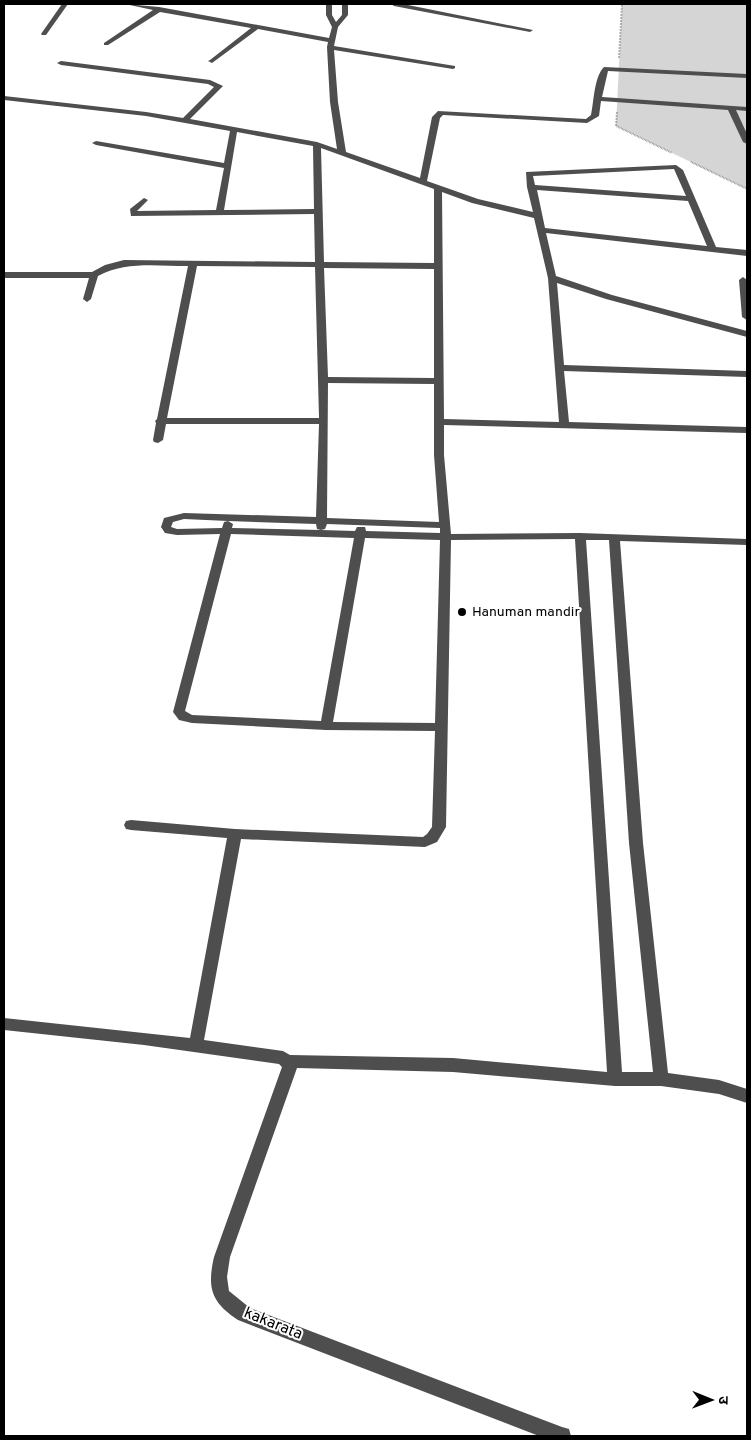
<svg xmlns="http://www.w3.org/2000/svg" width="751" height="1440" font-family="Overpass,'Noto Sans Devanagari',sans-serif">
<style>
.green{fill:#d5d5d5}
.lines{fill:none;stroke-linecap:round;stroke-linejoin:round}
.path{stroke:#707070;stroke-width:2;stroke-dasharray:0.5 1;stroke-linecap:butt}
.minor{fill:#4e4e4e;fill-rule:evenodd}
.poi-dot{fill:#000;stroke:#fff;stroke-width:2}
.labels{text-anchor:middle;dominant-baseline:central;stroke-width:4;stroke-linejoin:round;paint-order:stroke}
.poi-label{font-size:14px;fill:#000;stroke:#fff;text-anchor:start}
.near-street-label{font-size:16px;fill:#000;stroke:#fff}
</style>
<rect width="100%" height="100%" fill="#fff"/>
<path class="green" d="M622,4h125v185l-131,-63z"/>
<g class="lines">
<g class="path">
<path d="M619,58l3,-54"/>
<path d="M617,112l-1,14 56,27"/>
<path d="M691,162l56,27"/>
</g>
<g class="minor">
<path d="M62,4h6l-22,31h-4l-1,-1z"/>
<path d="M125,4l34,3 170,31 3,-11 -6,-12v-11h6v11l4,7 6,-7v-11h6v11l-10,12 -4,19 121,20v2l-2,1 -119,-19 4,52 8,50 74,26 12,-61 6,-6 148,8 5,-4c3,-14 3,-38 13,-48l143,7v4l-139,-7 -6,26 145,10v4l-11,-1 11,24v10l-4,-2 -15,-32 -127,-9 -2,15 -12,7 -144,-8 -3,3 -13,63 51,18 55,13 -6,-25 -1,-15 150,-7 7,5 33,77 31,3v6l-201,-23 10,43 56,19 135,36v6l-141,-38 -49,-16 7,82 183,6v6l-183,-6 5,51 178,5v6l-303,-8v30l7,79 129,-1 167,6v6l-127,-4 23,302 25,230 51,7 28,9v14l-28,-9 -58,-8h-46l-162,-14 -156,-4 -67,189 -3,20 2,14 21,17 312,119 7,2 2,7h-32l-301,-116c-27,-18 -31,-32 -24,-63l68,-190 -3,-3 -135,-19 -140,-15v-12l186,20 37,-200 -96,-8 -5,-1 -2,-4 2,-4 5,-1 104,9 188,8 4,-3 5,-7 3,-96 -109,-1 -134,-7 -13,-3 -6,-8 47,-178 -43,1 -12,-2 -4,-6 3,-9 20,-5 132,4 3,-93h-153l-3,16 -5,3 -4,-1 -1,-2 3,-17 -1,-2 2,-2 31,-153c-31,0 -63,-5 -90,10l-7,23 -4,3 -4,-3 6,-21h-85v-6h88l13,-7 19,-5 191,2 -1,-48 -183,2 -1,-7 14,-11 4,2 -11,11 79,-1 8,-42 -128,-23 -4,-2 4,-2 128,22 6,-32 -84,-15 -142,-16v-4l142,16 37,6 31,-31 -6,-3 -147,-19 -4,-2 4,-2 149,19 13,6 -33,33 127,23 20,7 -7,-47 -3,-55 1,-5 -70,-13 -46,34 -4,-2 2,-1 41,-32 -91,-16 -52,33h-4v-2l49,-33zM237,132l76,14 1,63 -90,1zM321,148l113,41v74l-110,-1zM674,169l12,27 -151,-11 -2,-9zM537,190l151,11 19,45 -162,-18zM442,192l30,11 62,15 14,60 11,144 -115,-3zM197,266l118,1 4,151h-152zM324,268l110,1v109l-106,-1zM328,383l106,1v71l5,67 -112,-4zM184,519l44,2 -4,1 -2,6 -45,1 -6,-2 2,-5zM228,521l88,3 1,5 4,1 -89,-2 1,-4zM327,524l113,4v5l-74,-2 -1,-4h-8l-2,4 -34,-1 4,-1zM231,534l123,4 -33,183 -129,-6 -7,-4zM365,538l75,2 -5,183 -102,-1zM575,539l32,533 -154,-14 -163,-3 -7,-4 -79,-11 37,-201 184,8 12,-5 9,-15 5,-287zM586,540h23l20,303 24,229h-31z"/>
<path d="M391,4h12l130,26 -3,2 -136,-26z"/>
<path d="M743,277l4,3v40l-5,-3 -3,-37z"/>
</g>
</g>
<circle class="poi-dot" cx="462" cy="612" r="5"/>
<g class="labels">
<g class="poi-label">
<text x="472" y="612">Hanuman mandir</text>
</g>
<g class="near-street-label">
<text transform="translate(273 1324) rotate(22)">kakarata</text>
</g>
</g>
<rect width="751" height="1440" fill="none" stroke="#000000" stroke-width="10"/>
<g transform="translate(711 1400) rotate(91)" stroke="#ffffff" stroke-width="4" paint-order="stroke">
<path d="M0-4L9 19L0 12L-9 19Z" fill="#000000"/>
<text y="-8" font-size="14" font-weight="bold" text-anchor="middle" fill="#000000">उ</text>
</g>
</svg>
